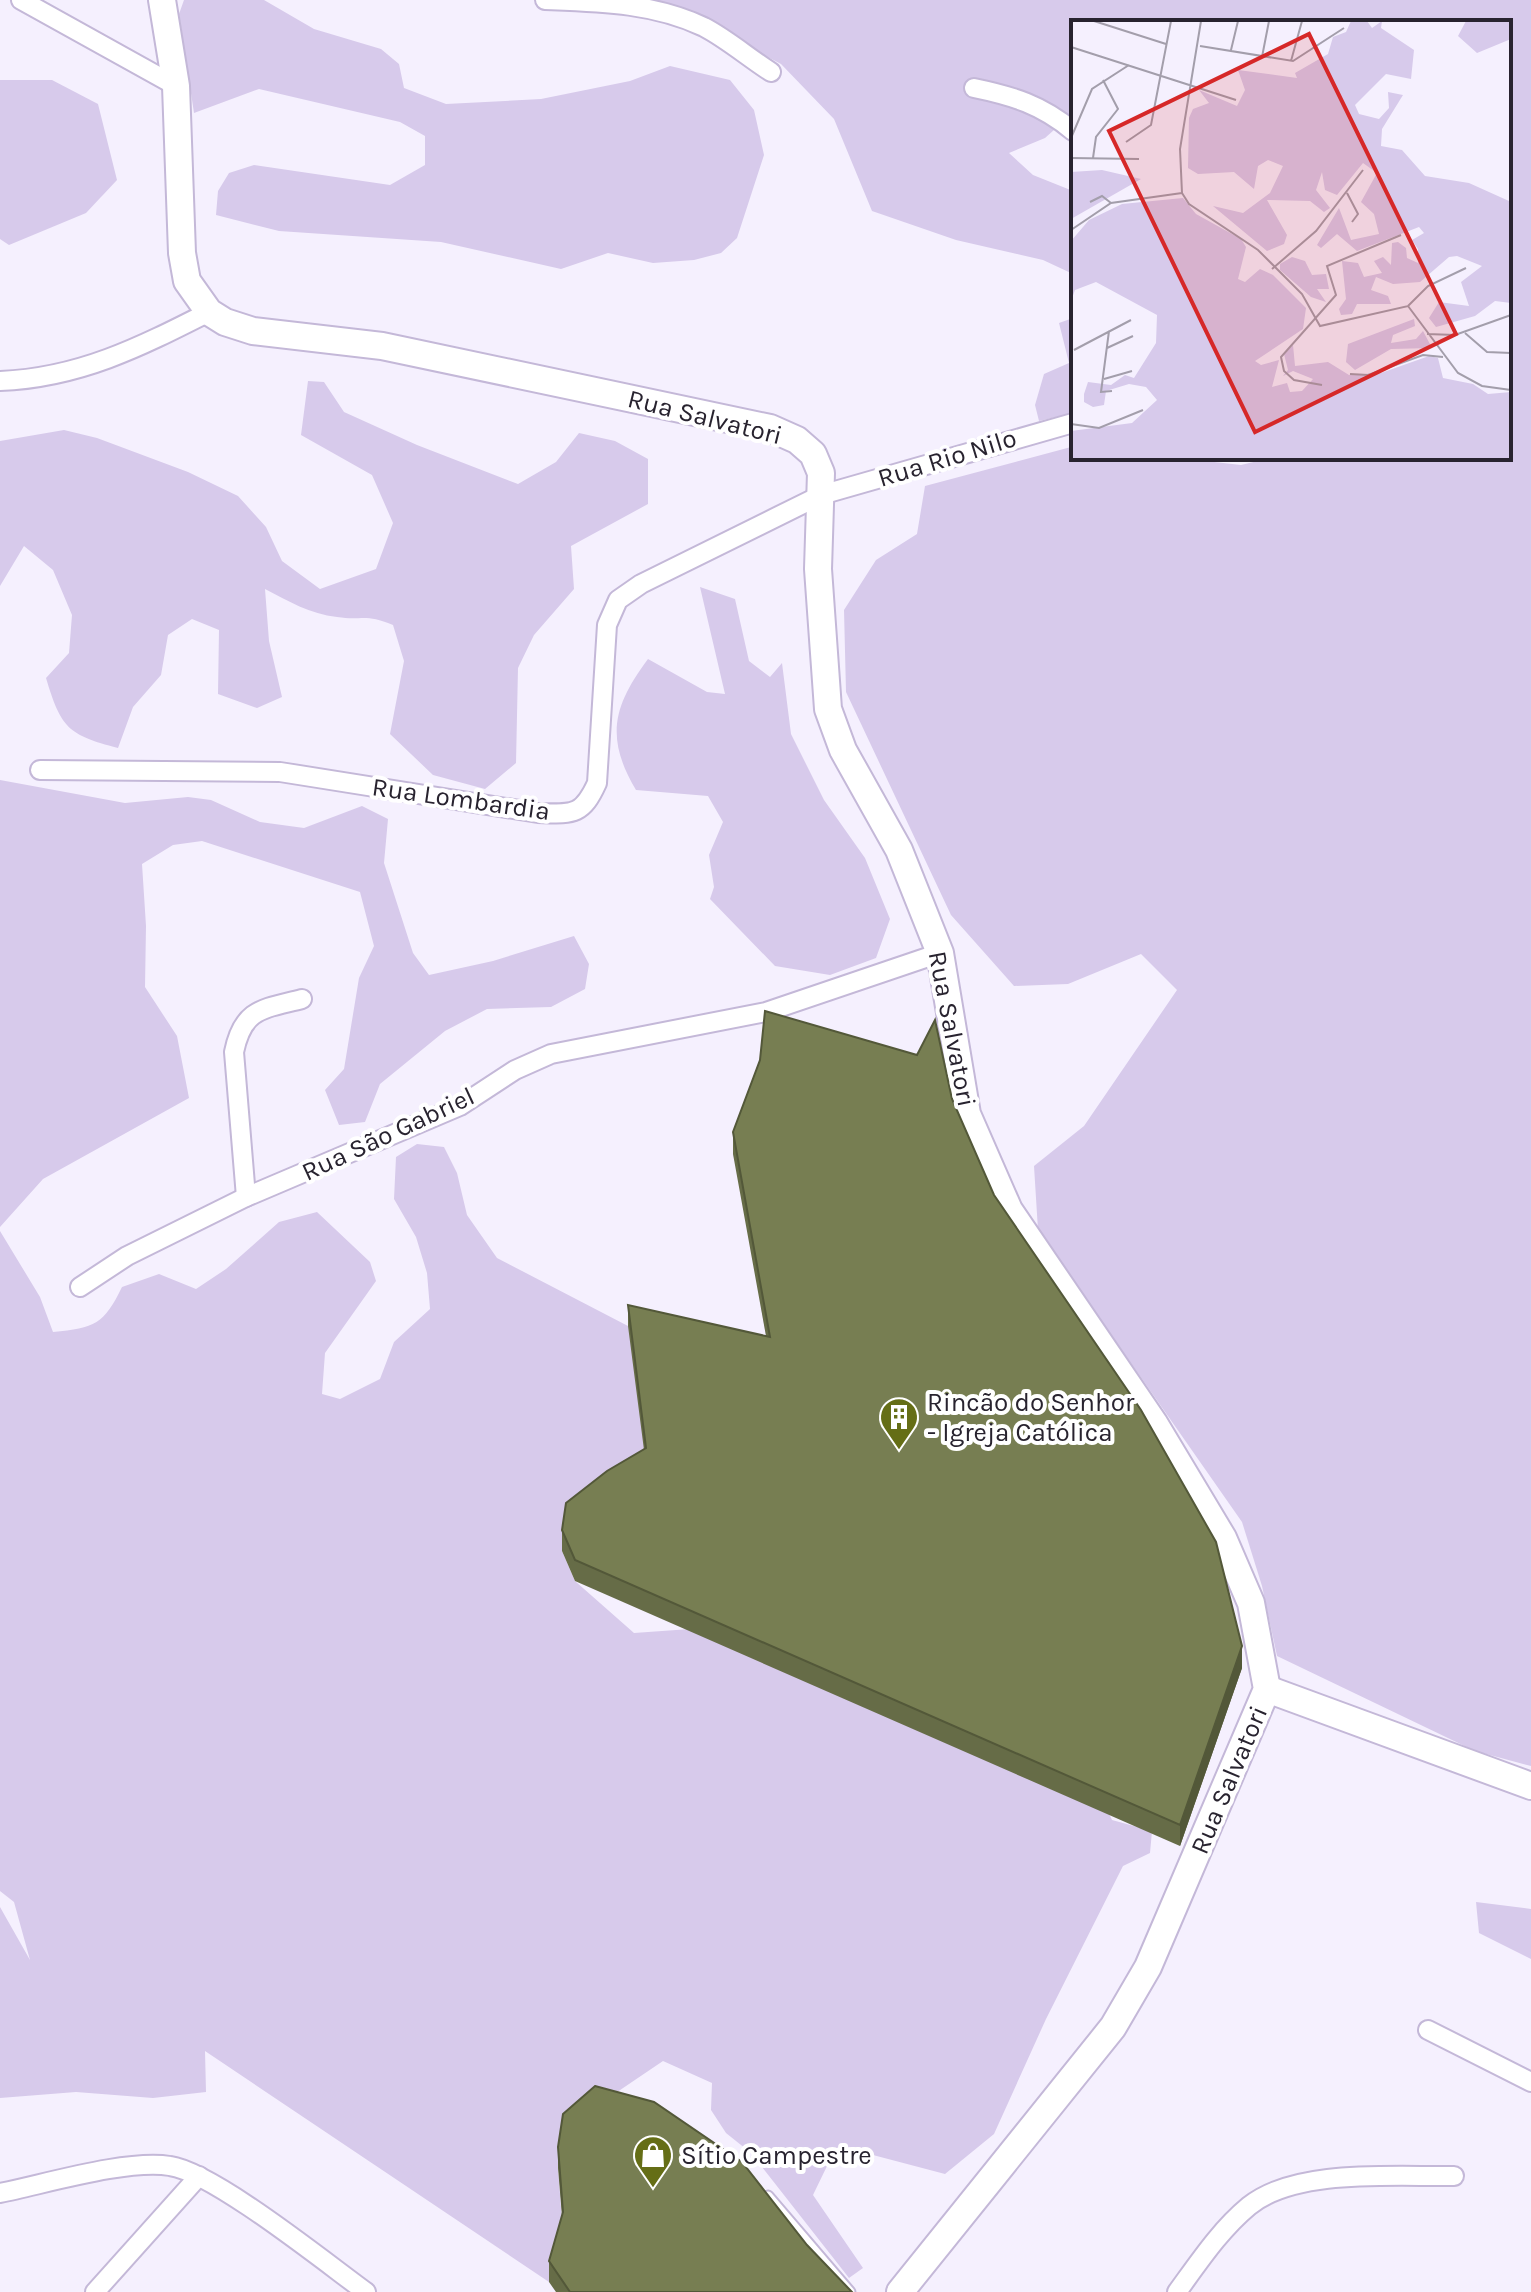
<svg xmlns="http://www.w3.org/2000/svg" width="1531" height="2292" font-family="Karla,sans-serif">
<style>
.green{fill:#d7caeb}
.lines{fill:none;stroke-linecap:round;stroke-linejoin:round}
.lane-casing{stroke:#c4b8d8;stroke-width:13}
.street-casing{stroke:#c4b8d8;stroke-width:22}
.secondary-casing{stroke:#c4b8d8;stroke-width:30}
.lane{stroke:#fff;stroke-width:9}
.street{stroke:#fff;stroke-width:18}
.secondary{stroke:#fff;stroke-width:26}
.wall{fill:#666c47}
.shaded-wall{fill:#535839}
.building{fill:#777e52;stroke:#535839;stroke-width:2}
.labels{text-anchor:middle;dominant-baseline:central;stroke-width:8;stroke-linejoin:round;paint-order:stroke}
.street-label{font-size:26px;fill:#28232f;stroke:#fff}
.poi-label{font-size:26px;fill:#28232f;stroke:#fff;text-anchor:start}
.inset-road{fill:none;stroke:#a39eab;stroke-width:2}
.view{fill:#d62828;fill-opacity:0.15;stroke:#d62828;stroke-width:4}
.inset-edge{fill:none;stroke:#28232f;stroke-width:4}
</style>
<rect width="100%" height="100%" fill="#f5f0fe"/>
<g class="green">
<path d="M184,0h80l50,29 67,20 18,15 5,24 42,16 95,-5 89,-18 40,-15 60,14 24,30 10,45 -27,83 -16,15 -27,7 -41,3 -45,-10 -47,16 -120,-27 -162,-11 -63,-16 2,-24 11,-18 25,-8 136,20 35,-20v-29l-25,-14 -141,-33 -65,24 -15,-99z"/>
<path d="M629,0h902v1766l-56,-15 -198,-95 -15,-70 -20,-64 -204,-292 -4,-64 50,-40 93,-136 -36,-36 -73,30 -54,2 -63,-71 -105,-223 -2,-82 32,-50 41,-26 8,-48 146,-39 2,11h106l62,7 29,-7h239v-436h-436v91l-28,25 -36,15 24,22 40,16v83l-30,-14 -87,-20 -84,-29 -38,-92 -53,-55 -38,-20z"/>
<path d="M0,80h52l46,24 19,76 -31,33 -77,32 -9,-6z"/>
<path d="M1073,318v95l-34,8 -4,-16 9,-31 25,-11 -10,-40z"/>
<path d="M308,381l16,1 20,30 73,33 101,39 38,-22 23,-29 36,8 33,18v45l-77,42 3,43 -40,46 -16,33 -2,95 -31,26 -52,-14 -43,-41 14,-73 -11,-36c-28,-12 -31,-4 -56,-8 -27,-3 -49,-16 -72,-28l4,52 13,56 -25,11 -39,-14 1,-64 -27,-11 -24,16 -7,40 -28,32 -15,41c-50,-13 -57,-20 -72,-70l23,-25 3,-38 -19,-45 -29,-24 -24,40v-145l64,-11 33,8 91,34 50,24 28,31 16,34 38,28 56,-20 17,-46 -21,-48 -71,-40z"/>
<path d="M700,587l35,12 14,62 21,16 12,-14 9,71 33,66 41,58 25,61 -14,39 -46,17 -55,-9 -65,-67 4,-12 -5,-32 14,-33 -15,-26 -72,-6c-31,-52 -23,-84 12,-131l59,33 18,2z"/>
<path d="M0,780l125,23 63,-6 23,3 49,22 44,6 58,-22 26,13 -4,44 29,90 16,22 64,-14 81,-25 15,28 -4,25 -34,18 -64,2 -42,22 -65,53 -15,38 -26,3 -14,-35 19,-21 15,-91 15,-32 -14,-54 -158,-51 -29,4 -31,19 4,62 -1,61 32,49 12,62 -146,81 -43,48z"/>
<path d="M741,1114l216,88 -395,349 13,30 59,52 84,-6 378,159 16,34 40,11 -2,22 -27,13 -77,153 -52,115 -49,40 -91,-24 -26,14 -15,31 50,73 -14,10 -98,-125 -25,-20 -15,-23 1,-27 -49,-22 -68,46 -37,61 5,65 -14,49 -344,-231 1,41 -53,6 -77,-6 -76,6v-191l30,53 -16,-58 -14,-11v-660l40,66 13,35c42,-4 51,-8 69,-45l37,-13 37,15 30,-20 53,-47 38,-10 53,50 6,19 -51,72 -3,41 18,5 40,-20 14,-37 36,-33 -3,-36 -11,-36 -22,-38 2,-42 21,-13 27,3 13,26 10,42 30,43 131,68 142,32 -9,-51 -6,-74 -22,-79z"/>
<path d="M1476,1902l55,7v50l-52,-26z"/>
</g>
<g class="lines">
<defs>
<path id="lane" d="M768,2196l82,96"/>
<g id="street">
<path d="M21,0l155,86"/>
<path d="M545,0c54,2 109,3 159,27 23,12 45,31 67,45"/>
<path d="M974,88c39,8 68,17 99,43"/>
<path d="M0,381c79,-3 140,-34 209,-69"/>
<path d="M40,770l240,2 258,41c35,1 44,3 59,-30l10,-158 11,-25 23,-16 180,-89 252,-72"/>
<path d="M246,1197l-12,-145c9,-44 29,-43 68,-53"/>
<path d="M80,1287l47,-31 119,-59 214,-91 55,-36 36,-16 215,-42 174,-59"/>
<path d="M1428,2030l103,52"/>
<path d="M0,2193c45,-9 127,-34 170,-27 43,6 156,97 196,126"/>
<path d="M95,2292l104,-116"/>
<path d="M1177,2292c22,-30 43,-62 72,-86 47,-38 146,-29 205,-30"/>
</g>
<g id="secondary">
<path d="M162,0l14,86 6,167 5,28 22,31 16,10 28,9 129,15 388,82 27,12 16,14 8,19 -3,96 10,140 15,41 56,100 41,103 27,161 42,96 145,213 69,115 28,65 16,86 -119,278 -35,60 -213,265"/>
<path d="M1267,1689l264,97"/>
</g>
</defs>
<use href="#lane" class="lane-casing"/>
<use href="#street" class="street-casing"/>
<use href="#secondary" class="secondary-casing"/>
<use href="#lane" class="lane"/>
<use href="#street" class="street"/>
<use href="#secondary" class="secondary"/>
</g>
<g class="wall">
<path d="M952,1099l42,96 248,473 -62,178 -605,-265 -13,-30v-21l82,-80 -16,-124v-21l138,31 -33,-182v-22z"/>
<path d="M558,2147l249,98 45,47h-296l-7,-10v-21l13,-45 -4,-48z"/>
</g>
<path class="shaded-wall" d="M1242,1646v22l-62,178v-21z"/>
<g class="building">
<path d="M765,1011l152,44 18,-35 17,79 42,96 147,215 75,132 26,104 -62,179 -605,-265 -13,-30 4,-27 41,-32 39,-23 -18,-143 142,32 -37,-205 27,-72z"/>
<path d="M595,2086l59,16 88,60 65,83 45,47h-282l-21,-31 14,-49 -5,-65 5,-33z"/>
</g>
<defs>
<symbol id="building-pin" viewBox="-11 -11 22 30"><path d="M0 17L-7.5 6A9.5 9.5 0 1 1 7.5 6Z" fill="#656e16" stroke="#fff"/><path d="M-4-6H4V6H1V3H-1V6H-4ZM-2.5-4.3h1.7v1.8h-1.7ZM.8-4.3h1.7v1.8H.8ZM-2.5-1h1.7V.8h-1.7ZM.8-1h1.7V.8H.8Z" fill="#fff"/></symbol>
<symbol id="shop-pin" viewBox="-11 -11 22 30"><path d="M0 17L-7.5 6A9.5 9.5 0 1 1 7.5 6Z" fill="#656e16" stroke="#fff"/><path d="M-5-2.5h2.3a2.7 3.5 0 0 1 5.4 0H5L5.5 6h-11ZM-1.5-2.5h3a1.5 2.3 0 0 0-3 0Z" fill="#fff"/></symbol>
</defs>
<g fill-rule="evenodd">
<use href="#building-pin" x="877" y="1395" width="44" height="60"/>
<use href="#shop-pin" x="631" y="2133" width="44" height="60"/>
</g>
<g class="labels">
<g class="street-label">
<text transform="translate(705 417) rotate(14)">Rua Salvatori</text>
<text transform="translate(947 458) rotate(-17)">Rua Rio Nilo</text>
<text transform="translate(461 799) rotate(8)">Rua Lombardia</text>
<text transform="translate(952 1029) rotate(79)">Rua Salvatori</text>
<text transform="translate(388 1134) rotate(-25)">Rua São Gabriel</text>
<text transform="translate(1229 1780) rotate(-67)">Rua Salvatori</text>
</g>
<g class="poi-label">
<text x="927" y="1402">Rincão do Senhor<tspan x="927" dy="30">- Igreja Católica</tspan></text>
<text x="681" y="2155">Sítio Campestre</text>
</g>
</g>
<g transform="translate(1071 20)">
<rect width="440" height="440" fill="#f5f0fe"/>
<path d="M280,1h16l5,7 10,-7 -1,7 33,22 -3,29 -25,-5 -31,31 4,9 20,5 10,-11 -1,-16 15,3 -21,34 -1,17 21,4 23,26 44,7 40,18 2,102 -16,-2 -20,15 -39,11 -7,-9 10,-16 30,4 -8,-24 21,-16 -25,-10 -8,1 -29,25 -27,2 -17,-7 -5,13 17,6 3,8h-34l-5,10 -11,1 -2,-6 7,-10 -4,-38 16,2 6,14 18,-4 -8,-12 9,-4 8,8 1,-22 6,-1 8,6 1,10 11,5v-14l-6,-9 12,-7 -5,-6 -62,24 -20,-17 -16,14 -4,-3 22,-37 12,32 28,-6 -5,-20 -13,-12 16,-29 -14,-10 -26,32 -12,-5 -3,-18 -6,18 14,18 -6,4 -14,-11 -43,-1 20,35 -3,9 -17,7 -54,-45 30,7 27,-20 13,-27 -15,-6 -10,6 -4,23 -20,-17 -36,2 -10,-6 1,-50 4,-9 16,-6 -10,-13 38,16 8,-16 -7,-20 59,8 -2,-5 33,-19 5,-17 13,-5zM395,1h45v18l-34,14 -19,-17zM31,150l39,9 -70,40v-47zM112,178l13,16 45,25 5,8 -8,32 7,3 15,-13 13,6 33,33 -3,21 -48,32 6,4 18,-5 -7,27 15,-4 3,9 12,-1 11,-12 -20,-8 -10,5 5,-6 -4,-16 9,-9 2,21 33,-4 21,13 32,-2 48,-17 9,2 5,20 30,6 15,10 23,-2v67h-440v-28l61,-8 25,-23 -11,-13 -17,-3 -23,7 -2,14 -11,2 -9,-5v-8l4,-12 23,3 14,-10 9,3 22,-35 1,-28 -61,-33 -21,8 -4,11v-60l18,-21 33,-16zM221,237l13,4 7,14 14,-1 3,15h-12l9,13 -15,-5 -31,-27v-6zM343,299l1,7 -22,9 -2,8 25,-4 7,-8 9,17 -41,1 -36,21 -9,-8 2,-18z" fill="#d7caeb"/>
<path class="inset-road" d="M23,1l72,23M130,1l-21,128 2,44 7,11 69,46 44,44 18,32 88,-20 50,67 24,13 29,4M129,26l93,15 51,-33M0,27l165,53M160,30l7,-29M191,37l7,-36M220,41l11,-40M0,118l21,-49 37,-24M55,122l25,-17 20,-104M0,138l68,1M22,138l3,-21 22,-28 -15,-29M276,173l11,21 -6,8M19,182l12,-6 9,7M0,210l40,-27 71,-10M201,249l44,-38 47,-61M337,286l20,-20 38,-18M38,311l-8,61 11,-1M394,313l22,19 24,1M356,314l28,1 56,-20M0,317v43M36,328l26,-12M3,330l57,-30M279,354l18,1 55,-20 20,2M33,359l28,-8M251,365l-28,-5 -10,-9 -3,-14 55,-62 -9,-29 74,-31M0,404l28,4 44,-18"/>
<path class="view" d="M238,14l147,300 -201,98 -146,-301z"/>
<rect width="440" height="440" class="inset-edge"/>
</g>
</svg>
